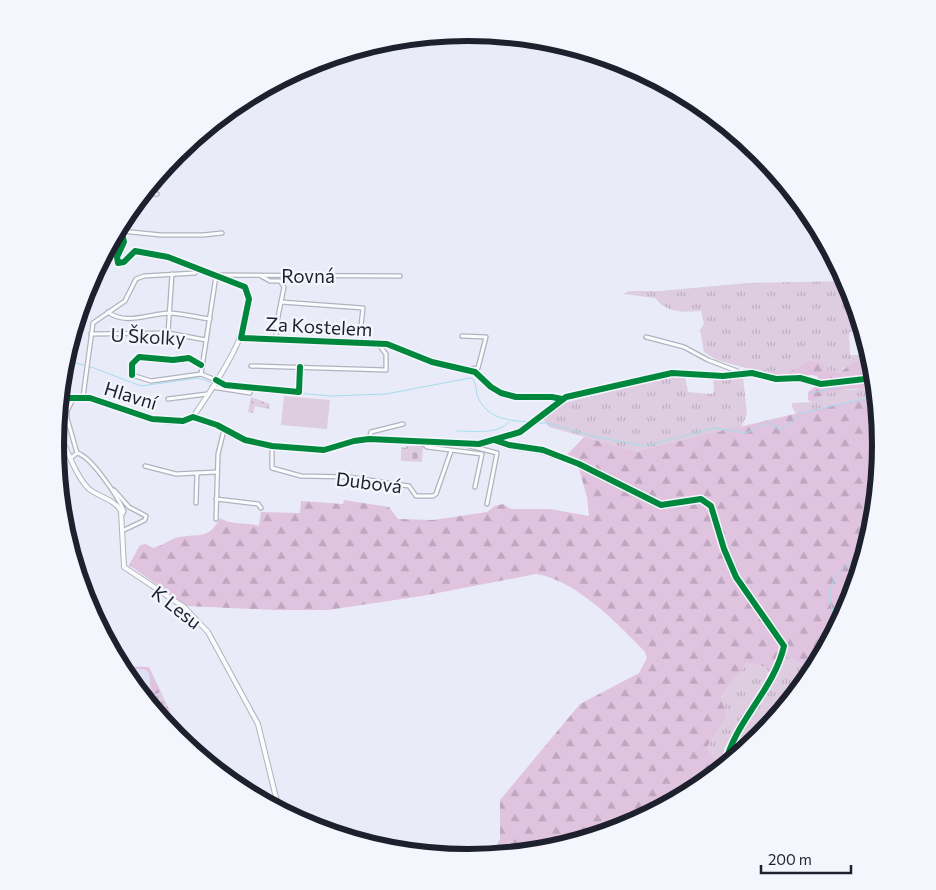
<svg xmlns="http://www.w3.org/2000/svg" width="936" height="890" font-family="Commissioner,sans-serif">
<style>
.built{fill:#dde1f5}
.grass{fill:url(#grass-tufts)}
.forest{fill:url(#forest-firs)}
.cemetery{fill:url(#cemetery-stones)}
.park{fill:url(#park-dots)}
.garden{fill:#decce0}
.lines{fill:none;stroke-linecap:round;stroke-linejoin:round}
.stream{stroke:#a4ddef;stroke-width:1}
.minor-casing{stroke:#b0b3be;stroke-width:5.5}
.tertiary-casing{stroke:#b0b3be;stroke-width:6}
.minor{stroke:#fcfcfe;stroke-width:3}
.tertiary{stroke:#fcfcfe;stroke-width:4}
.cycleway-casing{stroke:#f4f6fd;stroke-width:9}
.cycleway{stroke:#00873e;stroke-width:6}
.labels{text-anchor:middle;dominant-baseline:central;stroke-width:4.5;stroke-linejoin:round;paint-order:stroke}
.street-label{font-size:19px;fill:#1d202d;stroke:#f4f6fd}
.rim{fill:none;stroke:#1d202d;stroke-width:6}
</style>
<defs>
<pattern id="grass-tufts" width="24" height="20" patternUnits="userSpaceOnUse" patternTransform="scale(1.25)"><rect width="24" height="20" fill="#decce0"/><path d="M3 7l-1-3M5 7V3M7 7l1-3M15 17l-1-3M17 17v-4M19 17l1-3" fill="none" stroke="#beafc0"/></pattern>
<pattern id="forest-firs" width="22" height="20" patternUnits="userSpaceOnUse" patternTransform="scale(1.25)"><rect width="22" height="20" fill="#e0c3df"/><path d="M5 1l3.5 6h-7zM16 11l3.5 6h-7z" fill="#c0a7c0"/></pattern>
<pattern id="cemetery-stones" width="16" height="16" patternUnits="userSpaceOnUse" patternTransform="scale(1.25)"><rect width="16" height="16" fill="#decce0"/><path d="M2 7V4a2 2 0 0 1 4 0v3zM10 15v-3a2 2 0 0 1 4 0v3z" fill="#beafc0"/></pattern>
<pattern id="park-dots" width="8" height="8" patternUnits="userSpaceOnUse" patternTransform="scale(1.25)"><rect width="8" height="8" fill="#decce0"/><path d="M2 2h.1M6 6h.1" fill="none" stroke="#beafc0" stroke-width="1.8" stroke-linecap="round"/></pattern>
</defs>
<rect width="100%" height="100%" fill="#e9ecf8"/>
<path class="built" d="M122,669h22l5,4 2,33z"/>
<g class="grass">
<path d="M846,281l17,51h-14l1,23h20l1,5 -27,8 -5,5 -14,-4 -2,-6 -14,-3 -23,14 -22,-4 -3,2 -44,-12 -13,-8 -4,-22 4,-6 -3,-13c-19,1 -33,3 -46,-13l-31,-4 5,-3h31l88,-8z"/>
<path d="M679,374l6,2 3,16 23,2 3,-2 -1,-16 30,1 4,37 -6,14 -106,23 -86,-24 -6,-8 21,-16z"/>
<path d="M861,388l14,2 1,8 -17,1 -63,15 -4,-7v-4l20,-1c7,-5 17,-11 25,-12 9,-1 16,1 24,-2z"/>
<path d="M784,654l29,17 -54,66 -32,23 2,-8 46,-72z"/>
<path d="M747,661l26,8 -5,4 -4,11 -39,63 -5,21 -13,-19c3,-8 19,-30 19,-36 0,-7 -6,-10 -4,-19z"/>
</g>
<g class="forest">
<path d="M809,360l14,3 2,6 14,4 13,-10 19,-3 4,30c-21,-4 -46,0 -63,12l-4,-2v-8l9,-7 25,-4v-2l-22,3 -3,-6 -5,-1 -31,2 -20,-5 3,-2 22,4z"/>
<path d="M876,398l4,47 -7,81 -24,77 -36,68 -29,-17 -3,-1 -8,16 -26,-7 -25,32c-2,9 4,12 4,19 1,6 -16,28 -19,35l13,20 -2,3 -21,17 -71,38 -78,24 -55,5 -1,-2 8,-14v-39l80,-96 59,-31 8,-15 -2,-6c-27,-28 -69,-72 -109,-78l-114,22 -94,14h-55l-86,-4 -58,-41 11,-20 6,-1 7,4c8,-2 15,-7 22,-10 22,-6 33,4 45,-20 10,7 26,4 39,8l2,-14 39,1 1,-12 42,3 1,-4 45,7 9,12 35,1 54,-8 8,-6 8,-2 8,5h39l39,7 -2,-19 -8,-28 -15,-11 20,-21 52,14 223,-52z"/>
<path d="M121,666l28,1 12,25 -10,4 -2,-23 -5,-4h-22z"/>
</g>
<path class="cemetery" d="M406,446h17l-1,16 -21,-1v-14l5,1z"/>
<g class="park">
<path d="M251,397l19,7 -1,5 -14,-3 -2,7 -5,-1z"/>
<path d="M161,692l23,49 8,-1 3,12 -19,-16 -25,-30v-10z"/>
</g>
<path class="garden" d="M284,396l46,4 -3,29 -46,-4z"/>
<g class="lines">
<g class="stream">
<path d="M65,360l29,8 47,18 57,-8 15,5"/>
<path d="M217,385l6,2 108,9 55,-2 84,-16 3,1c3,5 3,10 4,16 9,24 32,26 54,27"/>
<path d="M811,393c21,-3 42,-15 64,-8"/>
<path d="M535,423h12l49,14 49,9 69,-18 32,5 22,-10 14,7 20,-17 57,-13 17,-1"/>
<path d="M457,431c18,0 39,4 52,-9"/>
<path d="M838,623c-18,-35 -4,-51 26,-70"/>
</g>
<defs>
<g id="minor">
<path d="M143,194h14"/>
<path d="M121,231l40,4h42l19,-2"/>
<path d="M261,276l9,5h10l4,6 -8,40v13"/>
<path d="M281,302l82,6 -4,36"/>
<path d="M108,312c17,14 43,1 62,1 13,1 27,4 40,6"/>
<path d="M168,333l4,-59"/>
<path d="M91,334l77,-1 38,7"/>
<path d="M462,336l24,1 -8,31 -10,1"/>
<path d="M646,337l38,10 24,13 29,11 1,3"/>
<path d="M241,338l146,6 45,18 43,10 16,15 10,6 15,4h36l10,2"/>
<path d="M251,366l135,4v-16l-7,-9"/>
<path d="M201,374l15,-98 4,-1 180,1"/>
<path d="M132,375l19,6 50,-7 15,6"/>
<path d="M212,387l38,6"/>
<path d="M74,397l-7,14v7l10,35"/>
<path d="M83,397l10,-74 32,-22 11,-22 8,-3 51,-3 2,-4"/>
<path d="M168,399l39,-5"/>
<path d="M369,439l2,-7 32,-8"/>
<path d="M494,440c16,12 41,6 59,16"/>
<path d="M421,441l6,6 55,7 -7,33"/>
<path d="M466,445l31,8 -10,51"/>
<path d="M272,446v22l29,8 48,1 60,9 7,10h17l3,-2 15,-43"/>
<path d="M71,458l6,-5c14,3 41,44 47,58l-2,4"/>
<path d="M145,466l31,8 41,-2"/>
<path d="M114,490l15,17 17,9 -1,4 -23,11"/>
<path d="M216,499l42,5 3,4"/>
<path d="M196,503l1,-30"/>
<path d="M216,519l2,-65 6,-24"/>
</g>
<g id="tertiary">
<path d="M120,225l4,17 -7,15 1,6 6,-1 11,-11 33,6 71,27 9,8c8,35 -36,97 -55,125"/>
<path d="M60,398c37,-10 103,39 133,19"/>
<path d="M193,417l24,8 15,10 22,8 63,7 52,-11 106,6 45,-13 46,-35 95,-23 18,-2 44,4 29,-3 24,6 24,-1 21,6 53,-6"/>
<path d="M57,427c7,16 19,50 32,62 10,8 25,10 32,22l3,56 60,40 24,25 50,92 21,86"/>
</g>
</defs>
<use href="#minor" class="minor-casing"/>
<use href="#tertiary" class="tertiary-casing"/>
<use href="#minor" class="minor"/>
<use href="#tertiary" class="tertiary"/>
<defs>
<g id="cycleway">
<path d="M120,225l4,17 -7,15 1,6 6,-1 11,-11 33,6 77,30 4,12 -8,39 146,6 45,18 43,10 16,15 10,6 15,4h36l10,2"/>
<path d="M132,375v-11l7,-7 34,3 16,-2 12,7"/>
<path d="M216,380l9,5 74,7 1,-25"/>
<path d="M60,398h30l62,21 31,2 10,-4 24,8 28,15 27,6 52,4 30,-9 15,-2 110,5 41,-12 46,-35 106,-24 51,3 29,-3 24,6 24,-1 21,6 53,-6"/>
<path d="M494,440l15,5 34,5 36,14 82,41 40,-6 10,7 13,43 12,28 48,69c-10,44 -50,76 -59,119"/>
</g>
</defs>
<use href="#cycleway" class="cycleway-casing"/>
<use href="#cycleway" class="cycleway"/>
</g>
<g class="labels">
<g class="street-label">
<text x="308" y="275">Rovná</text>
<text transform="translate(319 326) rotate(3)">Za Kostelem</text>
<text transform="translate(148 336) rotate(3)">U Školky</text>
<text transform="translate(131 395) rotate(17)">Hlavní</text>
<text transform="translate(369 482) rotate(7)">Dubová</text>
<text transform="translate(177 607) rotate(38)">K Lesu</text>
</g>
</g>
<path d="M0 0H936V890H0ZM64 445a404 404 0 1 1 808 0a404 404 0 1 1-808 0Z" fill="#f4f6fd" fill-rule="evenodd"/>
<path class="rim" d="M64 445a404 404 0 1 1 808 0a404 404 0 1 1-808 0Z"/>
<path d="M761 865v8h90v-8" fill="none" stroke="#1d202d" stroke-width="2.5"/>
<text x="768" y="865" font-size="15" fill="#1d202d" stroke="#f4f6fd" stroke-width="4" paint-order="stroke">200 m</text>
</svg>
